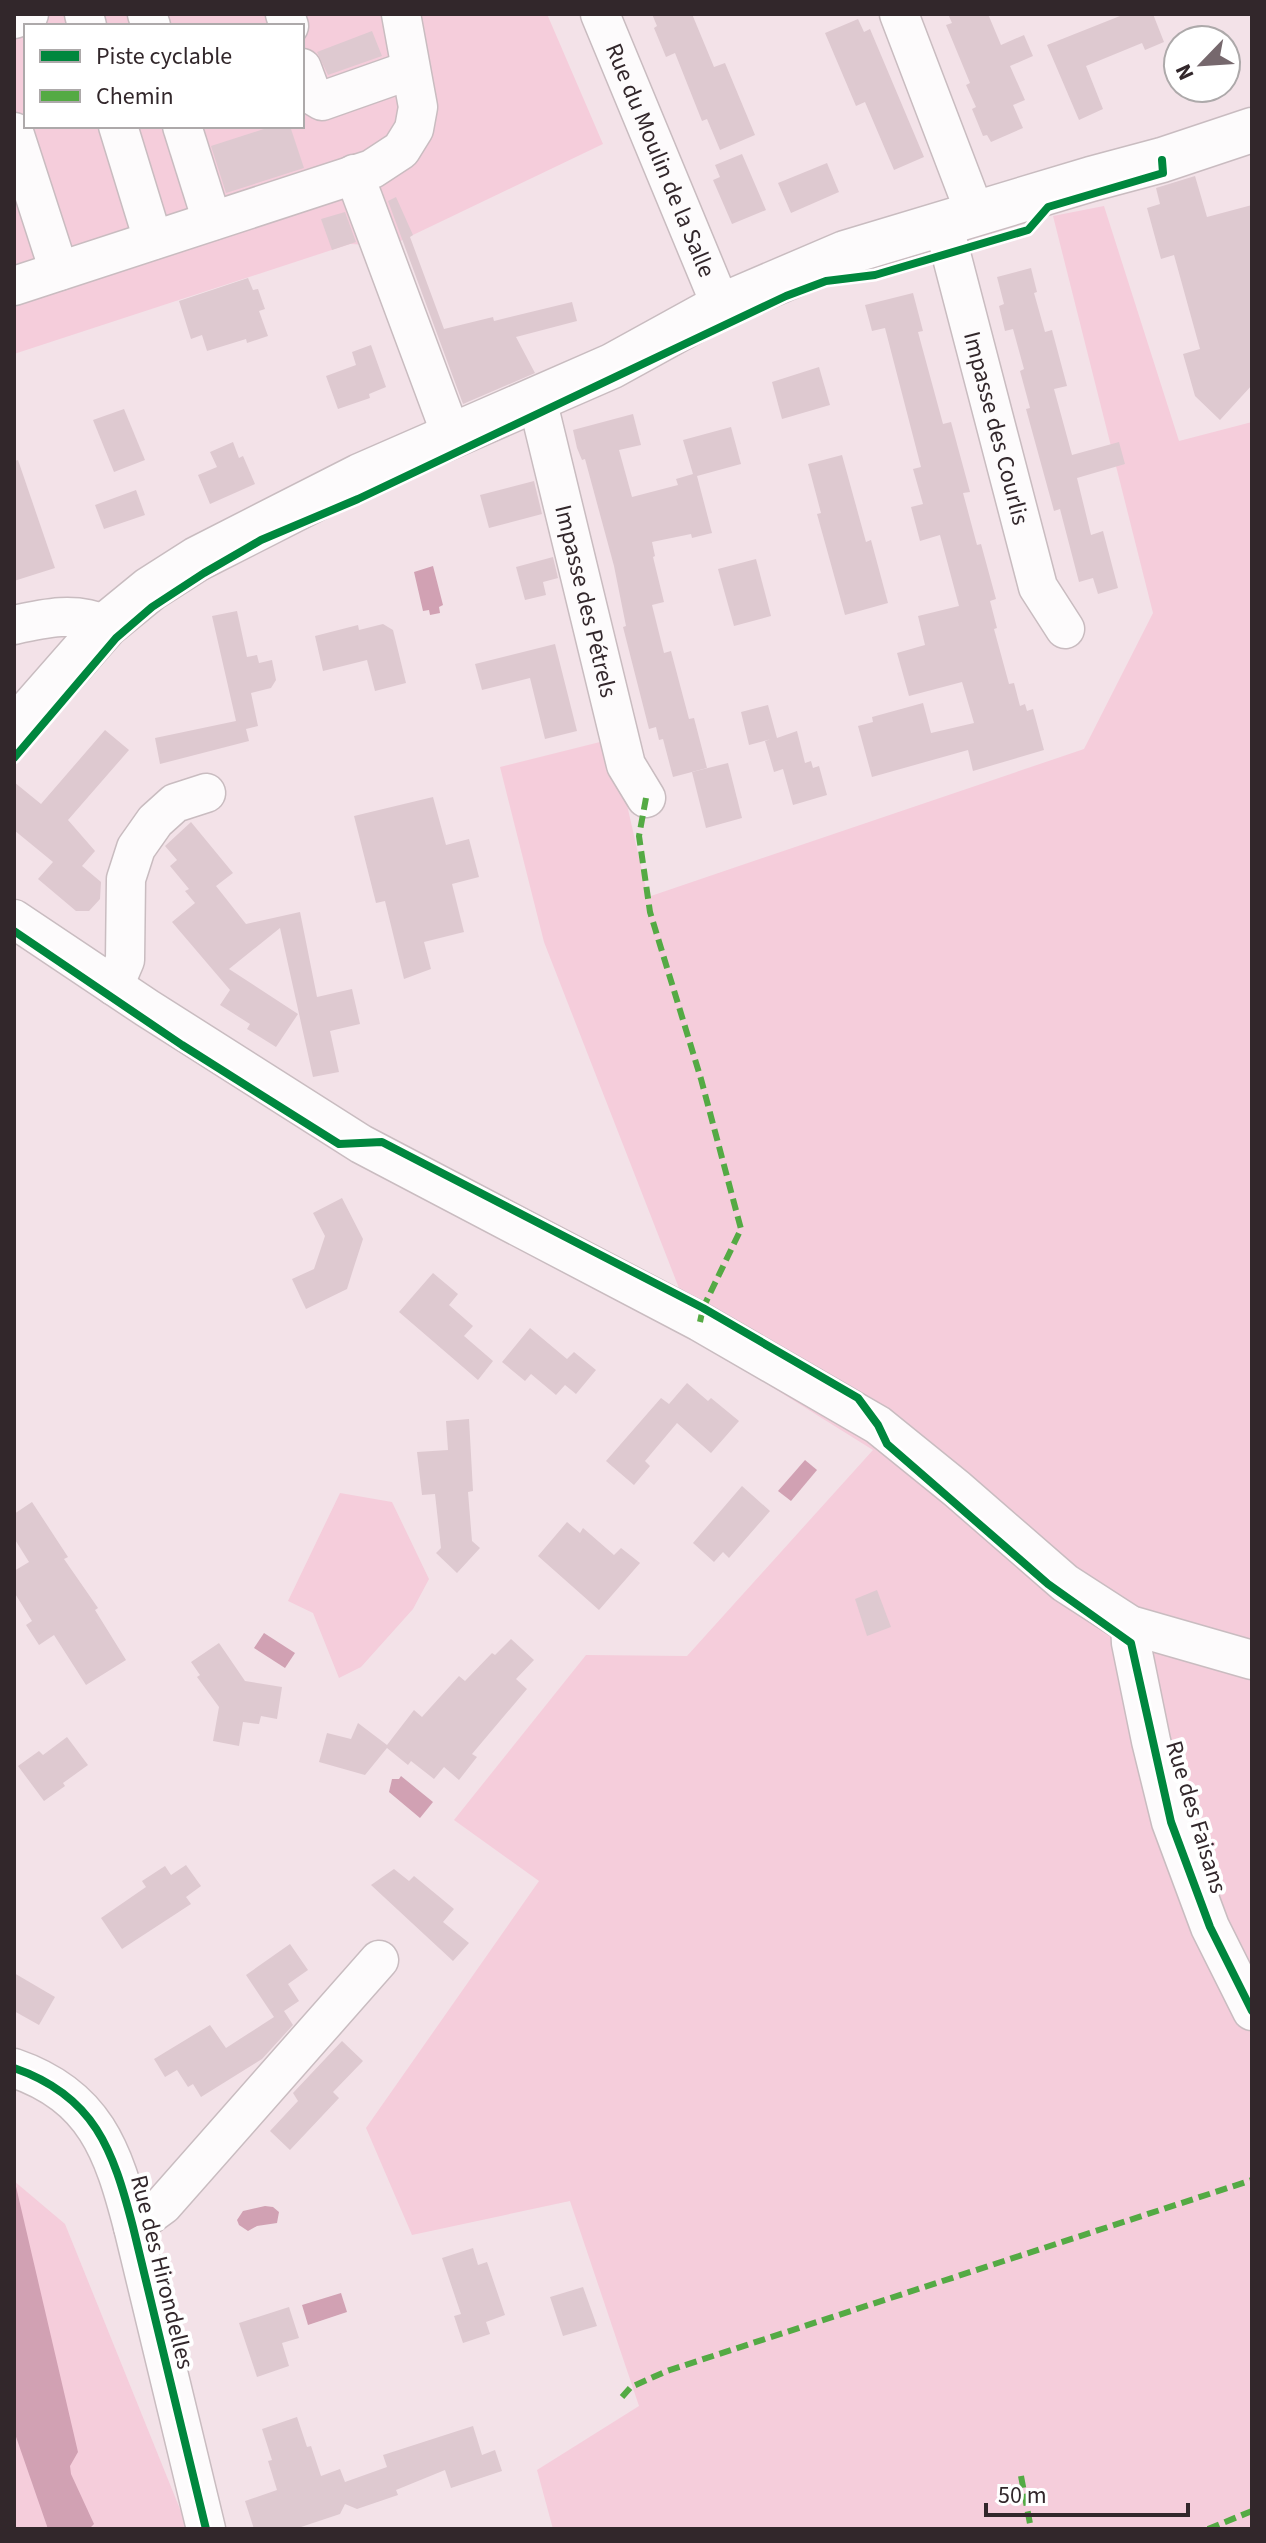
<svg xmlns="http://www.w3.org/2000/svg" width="1266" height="2543" font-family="'Source Sans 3',sans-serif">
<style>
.green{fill:#f5cddb;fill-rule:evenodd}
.water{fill:#d1a1b3}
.building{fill:#dec9d0}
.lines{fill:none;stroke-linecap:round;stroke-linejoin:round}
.minor-casing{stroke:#c9bcc0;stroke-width:41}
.major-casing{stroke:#c9bcc0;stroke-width:47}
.minor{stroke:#fdfbfc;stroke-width:38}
.major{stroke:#fdfbfc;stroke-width:44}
.quiet{stroke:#54aa44;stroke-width:6;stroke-dasharray:12 6;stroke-linecap:butt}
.cycleway-casing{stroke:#fff;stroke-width:13}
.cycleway{stroke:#00873e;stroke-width:8}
.labels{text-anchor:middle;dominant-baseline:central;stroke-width:8;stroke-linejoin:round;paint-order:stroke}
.street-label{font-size:24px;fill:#32272b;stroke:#fff}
</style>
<rect width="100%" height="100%" fill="#f3e2e8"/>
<g class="green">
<path d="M14,14h533l56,130 -213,102 -40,-2 -336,110zM26,26h276v100h-276z"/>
<path d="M1104,206l75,235 73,-19v2107h-699l-16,-59 102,-64 -69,-205 -158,34 -46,-107 173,-247 -85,-61 132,-165 101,1 186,-206 -173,-108 -156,-400 -44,-175 112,-28 36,158 436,-148 69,-136 -100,-397z"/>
<path d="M340,1493l52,9 37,77 -16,30 -52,58 -22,11 -26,-65 -25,-12z"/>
<path d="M14,2181l51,43 123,305h-174z"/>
</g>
<g class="water">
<path d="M433,566l10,39 -4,2 1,6 -10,2 -1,-5 -6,1 -9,-39z"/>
<path d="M805,1460l12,10 -26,31 -13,-10z"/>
<path d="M264,1633l31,20 -10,15 -31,-20z"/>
<path d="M401,1776l32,26 -13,16 -31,-26 3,-13h7z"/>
<path d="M14,2178l64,274 -8,14 1,8 23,50 -5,5h-41l-34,-98z"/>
<path d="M265,2206l8,1 6,5 -2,11 -20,3 -9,5 -9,-6 -2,-5 6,-9z"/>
<path d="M341,2293l6,19 -39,13 -6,-20z"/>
</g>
<g class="building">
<path d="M652,14h40l22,53 11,-4 30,72 -35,15 -13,-31 -5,2 -27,-68 -9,4 -12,-29 3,-2z"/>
<path d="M948,14h40l13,31 23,-10 9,21 -23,10 15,34 -12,5 10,23 -32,14 -4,-7 -4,1 -11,-27 4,-2 -10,-22 4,-2 -24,-58 6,-2z"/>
<path d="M1125,14h28l11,28 -19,8 -3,-7 -56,23 17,43 -24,11 -32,-75z"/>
<path d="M858,19l6,13 6,-3 54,128 -30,13 -29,-68 -9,4 -31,-73z"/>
<path d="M372,31l10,25 -54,19 -11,-23z"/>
<path d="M273,126h17l14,42 -78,25 -15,-47z"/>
<path d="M742,154l24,56 -34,14 -19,-44 7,-3 -5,-12z"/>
<path d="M827,163l12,29 -48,21 -13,-30z"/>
<path d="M1195,176l12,41 45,-12v180l-32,35 -25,-24 -12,-42 17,-5 -26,-94 -13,4 -14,-51 13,-4 -4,-16z"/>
<path d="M396,197l17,38 -3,2 34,92 49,-12 1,4 78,-19 5,19 -61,16 19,36 -72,31 -75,-203z"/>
<path d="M345,212l11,30 -24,8 -11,-31z"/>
<path d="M1031,268l6,24 -3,1 11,39 7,-2 15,56 -13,3 18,66 47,-13 6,22 -48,14 14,57 12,-4 15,57 -20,6 -5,-16 -14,4 -19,-73 -6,2 -28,-102 4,-1 -10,-37 4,-2 -11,-40 -8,2 -6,-25 5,-2 -7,-27z"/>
<path d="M248,278l5,12 5,-1 7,20 -6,2 9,25 -21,7 -1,-4 -39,12 -5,-16 -11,4 -12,-38z"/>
<path d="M913,293l10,38 -5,1 25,92 8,-2 19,70 -7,1 14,52 4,-1 15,55 -6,2 7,27 -3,1 15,55 5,-1 6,23 5,-2 2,7 6,-2 11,41 -71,21 -5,-21 -96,27 -14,-51 15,-4 -1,-5 51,-14 8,30 43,-10 -12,-41 -53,14 -12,-43 28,-8 -7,-29 41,-10 -19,-71 -20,6 -9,-34 12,-3 -10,-35 8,-2 -36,-139 -13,3 -7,-26z"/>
<path d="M371,345l15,42 -17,7 1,4 -32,11 -12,-33 30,-11 -4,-13z"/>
<path d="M819,367l11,38 -48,14 -10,-37z"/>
<path d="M124,409l21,51 -31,12 -21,-52z"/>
<path d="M633,414l8,31 -22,5 13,47 46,-12 -2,-6 17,-5 -10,-34 48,-13 10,37 -44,12 15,57 -20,5 -1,-4 -39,8 3,14 -2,1 11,45 -12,3 12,48 7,-2 18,68 5,-1 13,50 -34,9 -10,-38 -4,1 -3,-13 -7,2 -26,-102 3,-1 -12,-60 -29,-107 -3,1 -5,-12 -4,-18z"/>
<path d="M233,442l6,16 4,-2 12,28 -45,20 -12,-29 19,-8 -7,-15z"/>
<path d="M842,455l24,87 5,-2 17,63 -43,12 -28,-101 4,-1 -13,-49z"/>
<path d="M18,460l37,108 -41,13v-120z"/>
<path d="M534,481l8,33 -53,14 -9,-33z"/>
<path d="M136,490l9,25 -41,14 -9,-24z"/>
<path d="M553,557l5,21 -15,4 3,13 -21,5 -9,-33z"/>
<path d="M756,559l15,57 -37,10 -16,-57z"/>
<path d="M237,611l10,46 10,-2 2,8 13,-3 4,20 -5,8 -20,5 7,33 -12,3 3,12 -89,23 -5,-26 81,-17 -24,-105z"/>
<path d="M383,624l10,6 13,53 -31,8 -8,-31 -44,11 -8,-35 43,-11 1,5z"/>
<path d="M555,644l22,87 -32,8 -15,-61 -48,12 -7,-26z"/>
<path d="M768,705l9,33 20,-7 8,32 6,-2 2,7 6,-2 8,29 -34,10 -10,-36 -9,3 -9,-31 6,-2 -22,6 -8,-33z"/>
<path d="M105,730l24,20 -61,70 27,31 -13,15 19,16 -1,17 -11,12h-13l-38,-32 15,-17 -39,-32v-48l27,22z"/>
<path d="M728,763l14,55 -36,10 -14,-56z"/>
<path d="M433,797l13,48 23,-6 10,38 -27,7 12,48 -40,10 7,27 -27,10 -19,-78 -9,2 -22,-87z"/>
<path d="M191,822l42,51 -17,13 30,38 54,-12 17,85 35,-8 8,35 -30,7 9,41 -26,5 -33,-149 -51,41 69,45 -22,33 -29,-18 3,-5 -30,-19 10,-15 -58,-68 23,-19 -10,-12 4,-2 -19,-23 7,-6 -12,-14z"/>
<path d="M342,1198l21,41 -11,34 -5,16 -41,20 -14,-30 22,-10 11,-33 -12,-23z"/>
<path d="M433,1273l25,21 -9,11 24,21 -9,10 29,25 -15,19 -79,-68z"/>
<path d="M530,1328l37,31 7,-7 22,18 -20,24 -11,-9 -9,10 -25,-21 -6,7 -23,-19z"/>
<path d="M687,1383l21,18 3,-3 28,23 -28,32 -34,-30 -32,38 5,5 -16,19 -28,-24 55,-63 8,6z"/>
<path d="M469,1419l4,72 -5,1 4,49 8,7 -23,25 -21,-20 5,-5 -6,-54 -13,1 -5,-43 31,-2 -2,-29z"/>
<path d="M742,1486l28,25 -41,47 -6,-6 -9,10 -21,-19z"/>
<path d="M32,1502l36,55 -4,2 34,49 -3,2 31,50 -40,25 -32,-50 -15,10 -13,-20 6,-4 -18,-29v-21l15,-9 -15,-24v-24z"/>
<path d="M567,1522l13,11 3,-5 31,27 7,-7 19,15 -41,47 -61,-54z"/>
<path d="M877,1590l14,37 -24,9 -12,-37z"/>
<path d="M511,1639l23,21 -18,19 11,10 -55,65 5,3 -18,23 -15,-13 -10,12 -23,-18 -3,4 -21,-17 -22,27 -46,-13 8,-29 24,6 7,-16 29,22 27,-35 8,7 37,-41 6,5 27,-28 3,2z"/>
<path d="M219,1643l26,38 37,6 -5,32 -16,-3 -2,8 -16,-2 -4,24 -26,-5 6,-34 -22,-30 3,-2 -9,-13z"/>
<path d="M67,1737l21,28 -25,18 2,3 -21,15 -26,-35 21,-15 4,4z"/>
<path d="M186,1865l15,21 -15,11 5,7 -69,45 -21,-31 45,-31 -4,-6 23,-15 6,9z"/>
<path d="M394,1869l15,12 5,-5 40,33 -11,13 26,21 -16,18 -82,-76z"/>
<path d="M290,1944l18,26 -20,14 11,17 -15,10 9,14 -31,34 -61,38 -8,-13 -5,3 -11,-17 -12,7 -11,-18 56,-34 16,23 48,-31 -28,-42z"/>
<path d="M14,1973l41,24 -16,28 -25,-14z"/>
<path d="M342,2041l21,20 -30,31 6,6 -49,52 -20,-19 28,-30 -5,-8z"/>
<path d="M473,2248l5,17 9,-3 18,53 -19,7 4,12 -27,9 -9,-27 7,-2 -19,-56z"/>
<path d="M583,2287l14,39 -34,10 -13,-39z"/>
<path d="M289,2307l10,31 -17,5 7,23 -32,11 -18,-54z"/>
<path d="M297,2417l10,30 4,-1 10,30 19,-7 5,13 42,-15 -4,-12 90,-29 9,29 13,-5 7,21 -51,17 -6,-18 -49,20 2,5 -41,14 -12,-5 -5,10 -45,15h-41l-9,-28 32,-11 -9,-29 4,-1 -10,-31z"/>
</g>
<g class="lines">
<defs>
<g id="minor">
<path d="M84,14l3,12"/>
<path d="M147,14l4,12"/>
<path d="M285,14l4,12"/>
<path id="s1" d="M600,14l121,292"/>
<path d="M899,14l76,199"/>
<path d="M14,19l15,-5"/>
<path d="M302,68l10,27 10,6 88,-31"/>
<path d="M118,126l35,114"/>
<path d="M182,126l30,95"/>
<path d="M14,132l45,139"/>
<path d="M354,174l98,263"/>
<path id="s2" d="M943,223l95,364 27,42"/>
<path d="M14,286l358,-117 29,-19 13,-21 4,-22 -17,-93"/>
<path id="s3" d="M537,399l89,366 20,33"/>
<path d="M14,625c31,-7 62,-14 92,0"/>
<path d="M14,919l133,89 214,136 339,178 178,103 79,64 108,94 65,42 122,35"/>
<path d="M114,986l11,-26 1,-81 10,-31 19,-27 20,-18 31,-10"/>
<path d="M1130,1625l1,18 20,98 20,81 39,105 42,84"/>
<path d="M14,2068c81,28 99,82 119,159l73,302"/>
<path d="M133,2227l30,-22 216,-245"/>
</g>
<path id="major" d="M14,730l92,-105 44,-36 47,-30 163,-83 252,-110 109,-60 124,-53 246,-74 71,-19 90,-30"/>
</defs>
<use href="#minor" class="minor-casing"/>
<use href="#major" class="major-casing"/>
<use href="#minor" class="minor"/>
<use href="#major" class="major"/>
<g class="quiet">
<path d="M646,798l-7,38 11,76 51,167 40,150 -38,79 -3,14"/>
<path d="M622,2397l9,-10 36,-16 585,-191"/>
<path d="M1021,2476l10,53"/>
<path d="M1208,2529l44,-18"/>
</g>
<defs>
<g id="cycleway">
<path d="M14,758l102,-120 36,-31 52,-34 57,-33 97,-41 428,-203 40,-15 49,-6 153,-45 20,-23 115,-34 -1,-13"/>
<path d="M14,931l168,114 157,99 43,-2 321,166 155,90 20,27 9,19 161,140 83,59 40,179 39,105 42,84"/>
<path d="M14,2068c81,28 99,82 119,159l73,302"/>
</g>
</defs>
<use href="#cycleway" class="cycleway-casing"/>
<use href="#cycleway" class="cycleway"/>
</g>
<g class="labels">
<g class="street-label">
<text stroke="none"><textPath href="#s1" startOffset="158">Rue du Moulin de la Salle</textPath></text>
<text stroke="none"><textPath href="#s2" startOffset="212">Impasse des Courlis</textPath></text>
<text stroke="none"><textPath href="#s3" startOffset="208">Impasse des Pétrels</textPath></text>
<text transform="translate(1196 1817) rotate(73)">Rue des Faisans</text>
<text transform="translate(162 2272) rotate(76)">Rue des Hirondelles</text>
</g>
</g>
<rect width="1266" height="2543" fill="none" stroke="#32272b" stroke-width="32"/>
<rect x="24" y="24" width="280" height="104" fill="#ffffff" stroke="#ada9aa" stroke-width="2"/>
<rect x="40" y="50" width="40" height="12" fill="#00873e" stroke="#ada9aa" stroke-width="2"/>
<text x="96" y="64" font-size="24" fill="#32272b">Piste cyclable</text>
<rect x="40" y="90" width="40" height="12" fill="#54aa44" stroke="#ada9aa" stroke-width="2"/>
<text x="96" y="104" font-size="24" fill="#32272b">Chemin</text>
<g transform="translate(1202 64) rotate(245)"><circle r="38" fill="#ffffff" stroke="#ada9aa" stroke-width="2"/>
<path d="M0-6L14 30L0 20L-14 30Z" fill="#76686d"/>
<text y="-12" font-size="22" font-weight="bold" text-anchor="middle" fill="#32272b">N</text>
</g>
<path d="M986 2503v12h202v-12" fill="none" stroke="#32272b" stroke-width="4"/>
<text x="998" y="2503" font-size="24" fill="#32272b" stroke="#ffffff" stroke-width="6" paint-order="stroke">50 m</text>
</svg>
